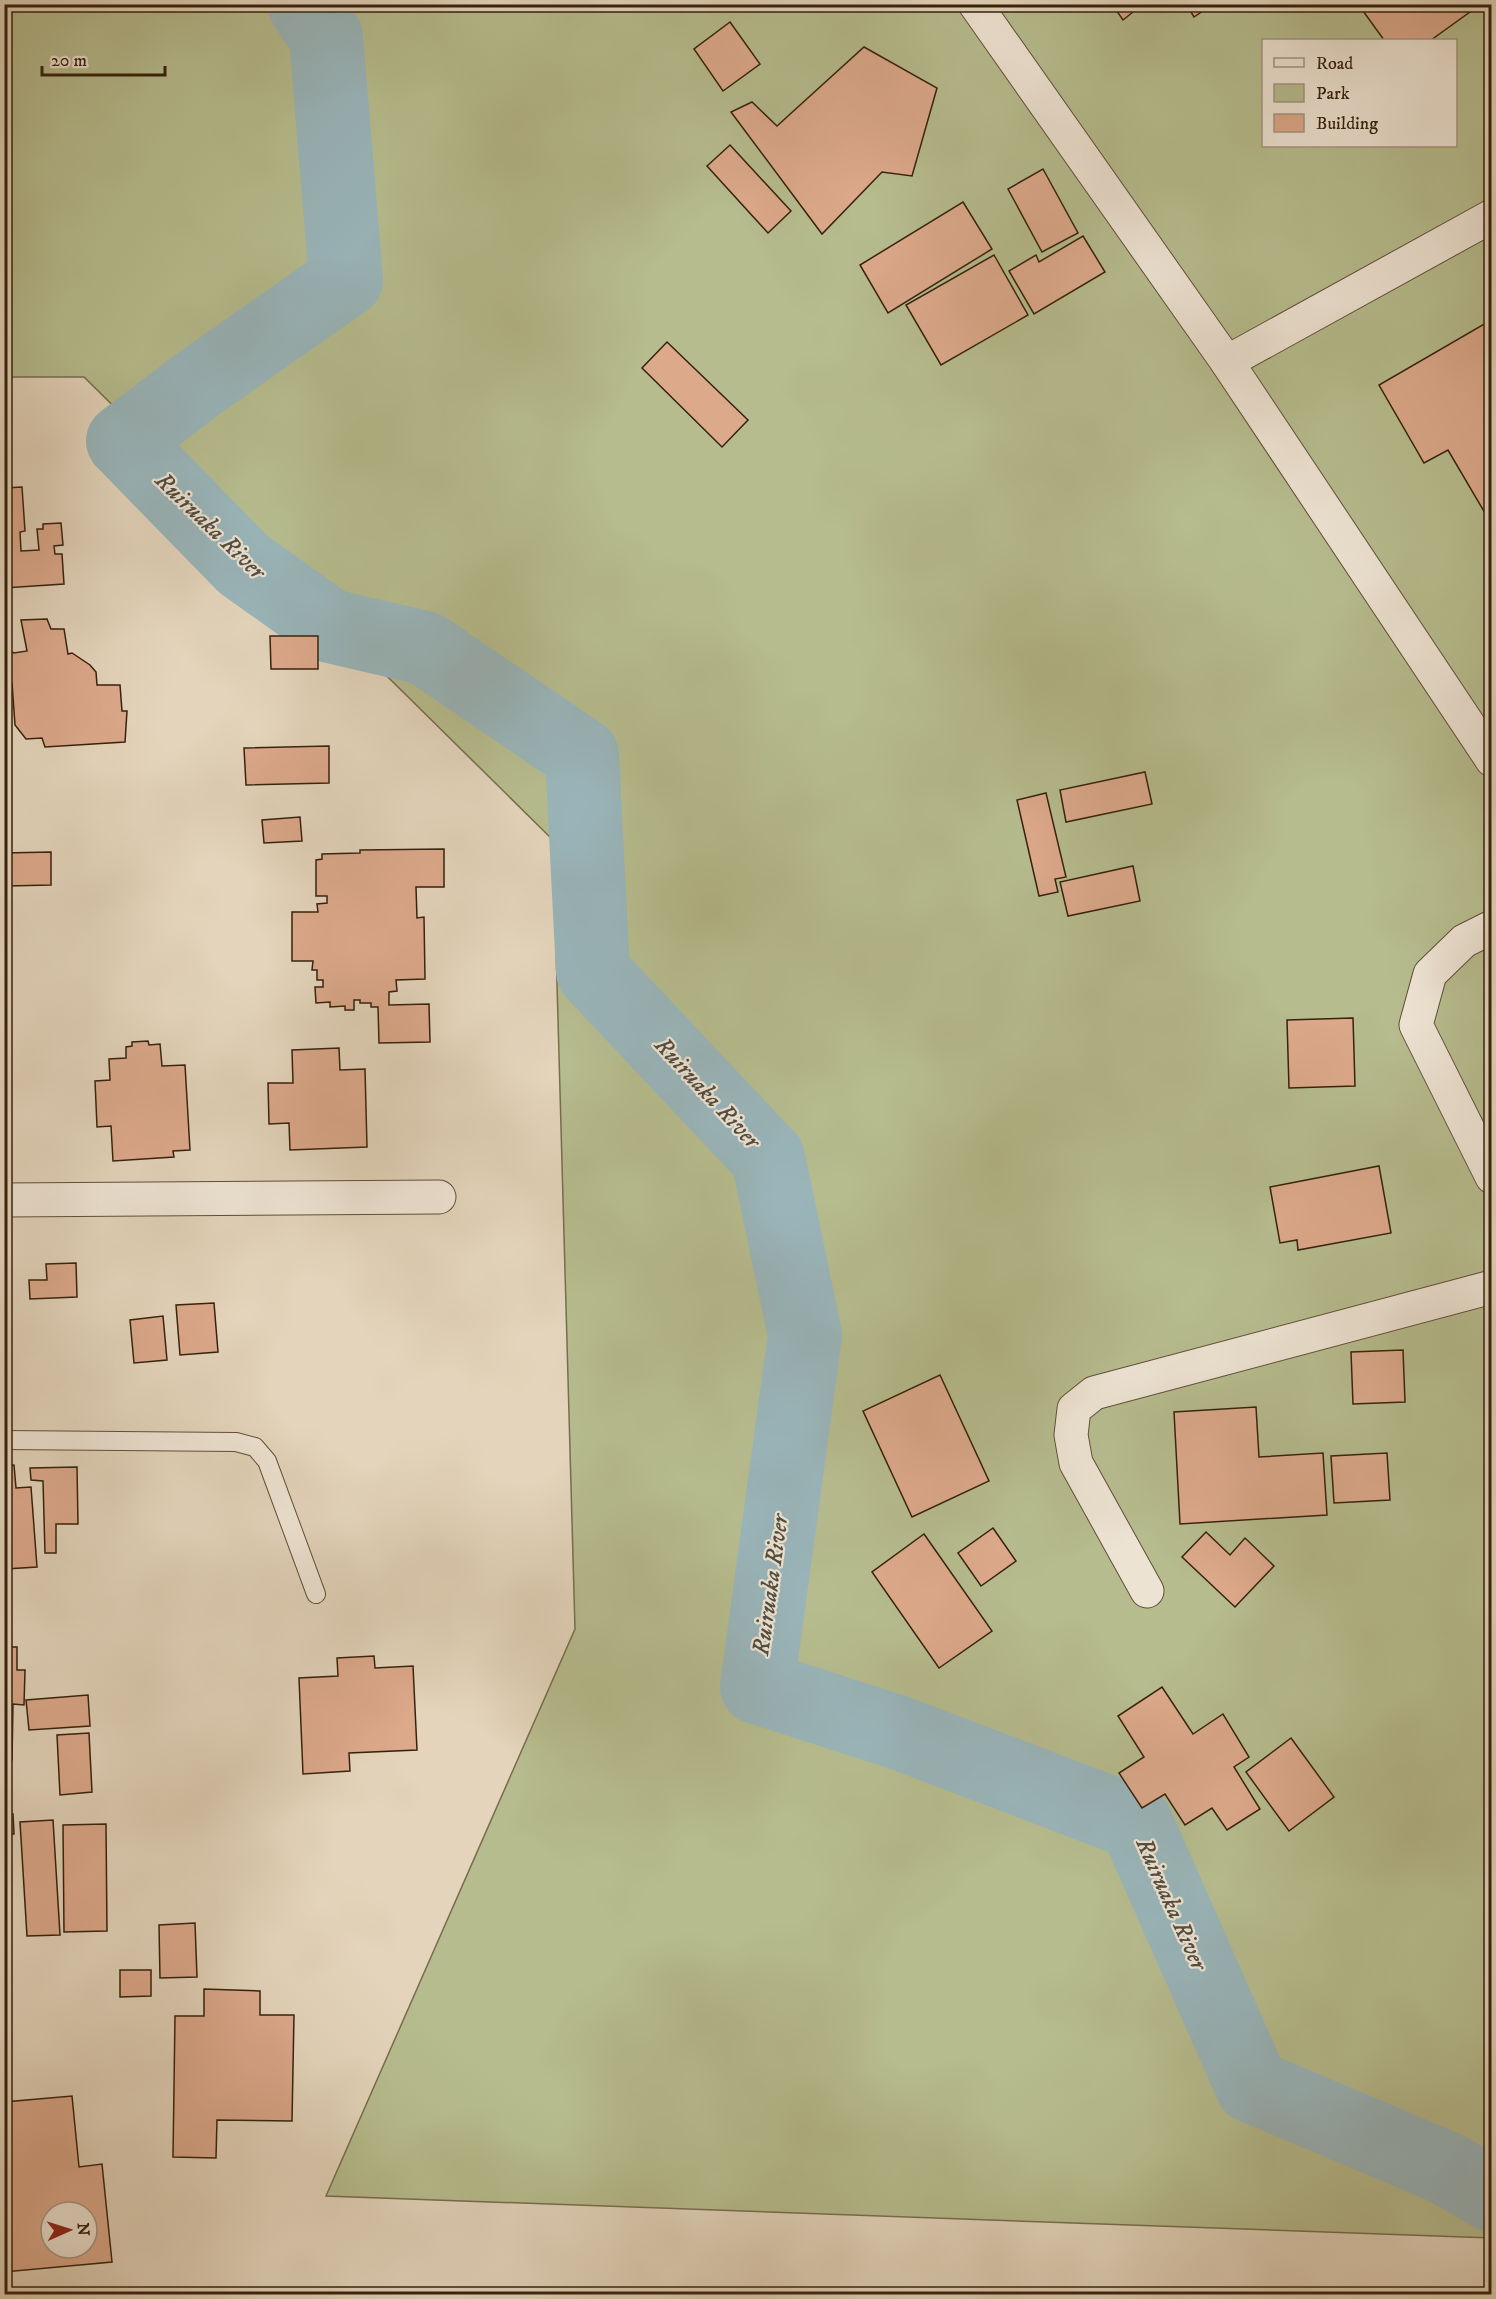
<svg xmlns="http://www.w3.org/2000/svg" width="1496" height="2299" font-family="'IM FELL DW Pica',serif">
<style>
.green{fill:#b6bc8e;stroke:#766e4d;stroke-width:1.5;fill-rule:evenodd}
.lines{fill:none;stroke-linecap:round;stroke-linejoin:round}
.river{stroke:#99b5ba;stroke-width:74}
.building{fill:#dca98b;stroke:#36210c;stroke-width:1.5;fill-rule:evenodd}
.lane-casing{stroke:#614e38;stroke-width:20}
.street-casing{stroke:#614e38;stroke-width:35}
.lane{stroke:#ede3d3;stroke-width:18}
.street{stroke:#ede3d3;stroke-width:33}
.labels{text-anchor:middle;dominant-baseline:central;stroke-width:4.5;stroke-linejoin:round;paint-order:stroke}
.water-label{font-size:24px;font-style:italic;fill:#544d40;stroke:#ede3d3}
</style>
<rect width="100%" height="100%" fill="#e3d4bb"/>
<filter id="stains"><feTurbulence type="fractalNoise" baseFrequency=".00333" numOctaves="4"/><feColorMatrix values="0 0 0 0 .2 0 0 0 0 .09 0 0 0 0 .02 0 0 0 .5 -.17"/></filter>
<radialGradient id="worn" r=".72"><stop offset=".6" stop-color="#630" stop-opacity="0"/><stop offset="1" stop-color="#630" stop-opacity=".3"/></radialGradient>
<path class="green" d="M4,5h1487v2233l-1165,-42 249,-567 -22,-789 -469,-463h-79zM1264,40h192v106h-192z"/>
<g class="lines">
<path class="river" d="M304,4l22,33 20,243 -148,104 -75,57 120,123 87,62 95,22 157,107 11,217 175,186 37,177 -48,352 143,46 236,90 116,263 194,82 46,27"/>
</g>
<g class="building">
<path d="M1112,4h31l-20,16z"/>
<path d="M1186,4h27l-19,13z"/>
<path d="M1358,4h123l-50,36h-47z"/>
<path d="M730,22l30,42 -37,27 -29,-42z"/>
<path d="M864,47l73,41 -25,88 -30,-4 -60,62 -91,-122 21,-10 25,24z"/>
<path d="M730,145l61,66 -23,22 -61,-67z"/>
<path d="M1043,169l35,64 -36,19 -34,-63z"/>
<path d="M963,202l29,47 -104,64 -28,-48z"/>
<path d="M1083,236l22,36 -71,42 -25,-43 27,-16 3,7z"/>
<path d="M994,255l34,60 -87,50 -35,-60z"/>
<path d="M1486,323l6,10v192l-44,-75 -24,13 -45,-78z"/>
<path d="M667,342l81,78 -26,27 -80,-79z"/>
<path d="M22,487l3,44 -5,1 1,19 18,-1 -2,-21h6v-5l18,-1 2,22 -9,1 1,8h7l2,30 -60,4v-100z"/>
<path d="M47,619l4,10h13l4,25 4,-1 18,12 6,7 1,13h23l2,26h5l-2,31 -80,5 -3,-9 -16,1 -11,-14 -3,-42 -8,1v-38l10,7 13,-2 -6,-31z"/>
<path d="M270,636h48v33h-47z"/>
<path d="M329,746v37l-83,2 -2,-37z"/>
<path d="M1145,772l7,32 -86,18 -6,-32z"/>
<path d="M1046,793l20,84 -11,2 3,13 -19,4 -22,-96z"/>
<path d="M300,817l2,24 -38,2 -2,-23z"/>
<path d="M444,849v38h-28l1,31 7,-1 1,62 -29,1 1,11 -8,1v13l40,-1 1,38 -51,1 -1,-36h-7v-4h-11v-3h-6v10h-9v-4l-15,1v-5l-14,1 -1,-16h8v-7h-6v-10h-5l1,-9h-21v-49h26l-1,-8 10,-1v-7h-11v-36l6,-1v-5l38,-1v-3z"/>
<path d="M51,852v33l-44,1v-7h-3v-26z"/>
<path d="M1133,866l7,35 -72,15 -8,-34z"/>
<path d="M1353,1018l2,68 -66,2 -2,-68z"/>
<path d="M148,1041l1,4 11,-1 2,22 23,-1 5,85 -17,1 1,6 -61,4 -2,-35 -14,1 -2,-46 15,-1 -1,-21 17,-1v-11l6,-1v-4z"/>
<path d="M339,1048l1,22 25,-1 2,78 -77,3 -1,-27 -20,1 -1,-41h25l-1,-33z"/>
<path d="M1379,1166l12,67 -93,17 -1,-10 -17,3 -10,-56z"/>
<path d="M76,1263l1,34 -47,2 -1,-19h18l-1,-16z"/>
<path d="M214,1303l4,49 -38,3 -4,-50z"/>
<path d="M163,1316l4,44 -33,3 -4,-43z"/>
<path d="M1403,1350l2,52 -52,2 -2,-52z"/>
<path d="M940,1375l49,106 -77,36 -49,-106z"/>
<path d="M1256,1407l3,50 64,-4 4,62 -147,9 -6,-112z"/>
<path d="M1387,1453l3,47 -56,3 -3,-47z"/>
<path d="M14,1465l2,23 15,-1 6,80 -31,2 4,35h-6v-138z"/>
<path d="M77,1467l1,57h-22v29h-11l-2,-72 -12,-1 -1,-12z"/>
<path d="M993,1528l23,33 -35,25 -23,-33z"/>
<path d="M1206,1532l24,23 15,-17 29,28 -39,41 -53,-50z"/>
<path d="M924,1534l68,97 -53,37 -67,-96z"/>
<path d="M4,1647h13v23h8l-1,35 -11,-1 -1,56h-8z"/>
<path d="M374,1656l1,12 38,-2 4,84 -68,3 1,18 -47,3 -4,-96 39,-2 -1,-18z"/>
<path d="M1162,1687l31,47 30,-20 26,43 -15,10 26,42 -33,21 -15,-22 -27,17 -20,-31 -23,14 -23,-35 25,-16 -26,-41z"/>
<path d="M88,1695l2,31 -61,4 -3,-30z"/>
<path d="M89,1733l3,59 -32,3 -3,-60z"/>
<path d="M1291,1738l43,59 -45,34 -43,-59z"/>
<path d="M13,1814l1,20h-10v-19z"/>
<path d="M53,1820l7,115 -33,1 -7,-114z"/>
<path d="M106,1824l1,107 -43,1 -1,-107z"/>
<path d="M195,1923l2,54 -37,1 -1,-53z"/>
<path d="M120,1970h31v26l-31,1z"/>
<path d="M204,1989l56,2v24h34l-2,106 -75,-1 -1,38 -43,-1 2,-141h29z"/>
<path d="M72,2096l7,71 23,-3 10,98 -108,10v-170zM51,2212h36v36h-36z"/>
</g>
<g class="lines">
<defs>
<path id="lane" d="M4,1440l232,2 19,5 12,14 49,133"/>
<g id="street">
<path d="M975,4l252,358 265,398"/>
<path d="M1227,362l265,-146"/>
<path d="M1492,927l-28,14 -34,33 -14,51 76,152"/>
<path d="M4,1200l435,-3"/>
<path d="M1147,1591l-71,-128 -5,-28 3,-26 20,-16 398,-106"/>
</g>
</defs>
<use href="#lane" class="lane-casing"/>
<use href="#street" class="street-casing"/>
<use href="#lane" class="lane"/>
<use href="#street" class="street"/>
</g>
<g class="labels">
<g class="water-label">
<text transform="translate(210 526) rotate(44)">Ruiruaka River</text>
<text transform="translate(707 1093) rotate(47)">Ruiruaka River</text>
<text transform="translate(771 1585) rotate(-82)">Ruiruaka River</text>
<text transform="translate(1171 1904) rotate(66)">Ruiruaka River</text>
</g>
</g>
<rect width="1496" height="2299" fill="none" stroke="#e3d4bb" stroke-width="24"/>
<rect x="6" y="6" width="1484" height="2287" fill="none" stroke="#36210c" stroke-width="3"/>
<rect x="12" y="12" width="1472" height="2275" fill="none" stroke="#36210c" stroke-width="1.5"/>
<rect x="1262" y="39" width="195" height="108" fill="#ede3d3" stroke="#a49583" stroke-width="1.5"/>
<rect x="1274" y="58" width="30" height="9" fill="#ede3d3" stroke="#a49583" stroke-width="1.5"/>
<text x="1316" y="69" font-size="18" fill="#36210c">Road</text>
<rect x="1274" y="84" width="30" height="18" fill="#b6bc8e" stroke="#a49583" stroke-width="1.5"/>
<text x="1316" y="99" font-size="18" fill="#36210c">Park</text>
<rect x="1274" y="114" width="30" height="18" fill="#dca98b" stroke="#a49583" stroke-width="1.5"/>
<text x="1316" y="129" font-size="18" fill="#36210c">Building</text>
<g transform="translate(69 2230) rotate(87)"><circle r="28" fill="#ede3d3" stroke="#a49583" stroke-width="1.5"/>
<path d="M0-4.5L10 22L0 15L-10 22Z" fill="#8f2418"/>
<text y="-9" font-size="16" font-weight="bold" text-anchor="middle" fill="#36210c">N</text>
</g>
<path d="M42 66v9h123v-9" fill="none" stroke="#36210c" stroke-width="3"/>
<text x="51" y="66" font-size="18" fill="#36210c" stroke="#ede3d3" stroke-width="4.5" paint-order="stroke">20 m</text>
<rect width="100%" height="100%" filter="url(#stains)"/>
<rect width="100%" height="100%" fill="url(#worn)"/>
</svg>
